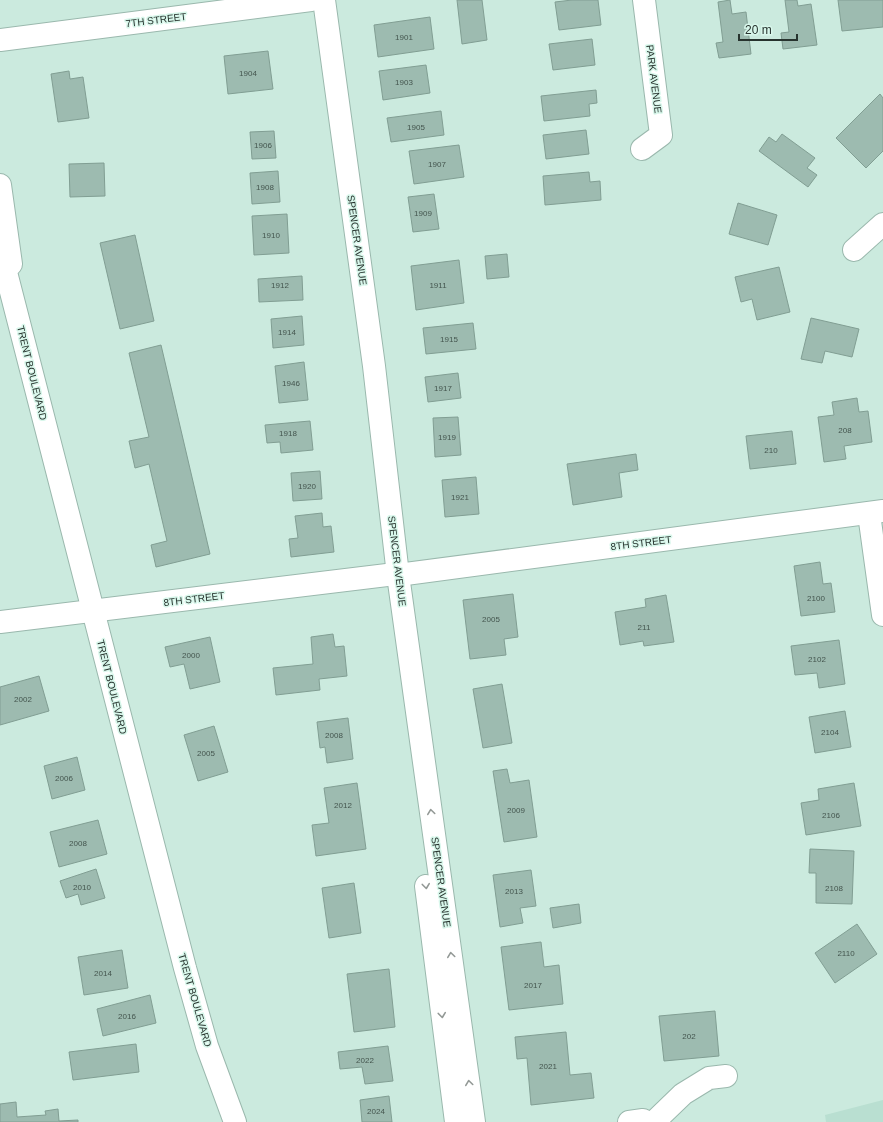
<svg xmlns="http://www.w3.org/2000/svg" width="883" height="1122" font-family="Helvetica,sans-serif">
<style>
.built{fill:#b9dfd1}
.building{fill:#9dbbb0;stroke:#819e93}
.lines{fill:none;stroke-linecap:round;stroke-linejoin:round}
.minor-casing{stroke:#9ab8ad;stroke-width:24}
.minor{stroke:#fff;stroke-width:22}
.oneway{stroke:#939996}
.labels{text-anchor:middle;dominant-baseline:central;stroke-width:3;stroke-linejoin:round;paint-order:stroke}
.number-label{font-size:8px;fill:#44554e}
.street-label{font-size:10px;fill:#27332e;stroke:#d8f7eb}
</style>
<rect width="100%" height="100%" fill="#cbeade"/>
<path class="built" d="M883,1100v22h-57l-1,-7z"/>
<g class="building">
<path d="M457,0h25l5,40 -25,4z"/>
<path d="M572,0h26l3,25 -42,5 -4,-28z"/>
<path d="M730,0l2,14 14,-2 5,42 -32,4 -3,-15 7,-1 -5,-40z"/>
<path d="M785,0h12l1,6 13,-2 6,41 -34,4 -2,-16 8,-1z"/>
<path d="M838,0h45v27l-41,4z"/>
<path d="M430,17l4,32 -56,8 -4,-32z"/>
<path d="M592,39l3,26 -42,5 -4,-26z"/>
<path d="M268,51l5,38 -45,5 -4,-38z"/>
<path d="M426,65l4,28 -47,7 -4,-29z"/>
<path d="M69,71l1,8 13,-2 6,41 -31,4 -7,-48z"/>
<path d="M596,90l1,13 -8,1 1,12 -46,5 -3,-25z"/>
<path d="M880,94l3,4v53l-17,17 -30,-30z"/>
<path d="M441,111l3,24 -53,7 -4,-24z"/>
<path d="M586,130l3,24 -43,5 -3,-24z"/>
<path d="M274,131l2,27 -24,1 -2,-27z"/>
<path d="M782,134l33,24 -8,10 10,7 -9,12 -49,-36 10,-14 7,5z"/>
<path d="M459,145l5,32 -50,7 -5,-33z"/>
<path d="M104,163l1,33 -35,1 -1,-33z"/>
<path d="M278,171l2,31 -28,2 -2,-31z"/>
<path d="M589,172l1,10 10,-1 1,19 -56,5 -2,-29z"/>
<path d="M434,194l5,35 -26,3 -5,-35z"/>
<path d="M738,203l39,12 -9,30 -39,-11z"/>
<path d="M287,214l2,39 -35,2 -2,-39z"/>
<path d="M135,235l19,86 -34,8 -20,-86z"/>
<path d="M507,254l2,23 -22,2 -2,-23z"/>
<path d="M459,260l5,43 -48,7 -5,-44z"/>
<path d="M779,267l11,45 -33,8 -5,-21 -11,3 -6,-25z"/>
<path d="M302,276l1,24 -44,2 -1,-23z"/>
<path d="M302,316l2,29 -31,3 -2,-29z"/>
<path d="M811,318l48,11 -7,28 -27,-6 -3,12 -21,-4z"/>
<path d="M473,323l3,26 -50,5 -3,-26z"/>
<path d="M161,345l49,209 -54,13 -5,-22 16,-4 -18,-77 -14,4 -6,-27 20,-4 -20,-84z"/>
<path d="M304,362l4,38 -29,3 -4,-37z"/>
<path d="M458,373l3,25 -33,4 -3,-25z"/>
<path d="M857,398l2,14 9,-1 4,31 -28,4 2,13 -22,3 -6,-45 16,-2 -2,-13z"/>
<path d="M458,417l3,38 -26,2 -2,-39z"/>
<path d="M310,421l3,29 -32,3 -1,-11 -13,1 -2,-18z"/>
<path d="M792,431l4,33 -46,5 -4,-33z"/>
<path d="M636,454l2,16 -19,3 3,24 -49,8 -6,-41z"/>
<path d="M320,471l2,28 -29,2 -2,-28z"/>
<path d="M476,477l3,37 -34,3 -3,-37z"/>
<path d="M322,513l1,14 8,-1 3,26 -43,5 -2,-18 9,-1 -3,-22z"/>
<path d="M820,562l3,22 8,-1 4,29 -34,4 -7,-50z"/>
<path d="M513,594l5,43 -14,2 2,16 -36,4 -7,-59z"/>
<path d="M666,595l8,47 -30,4 -1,-5 -23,4 -5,-33 31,-5 -1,-8z"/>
<path d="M333,634l2,13 9,-1 3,30 -28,3 1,11 -44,5 -3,-27 40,-4 -2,-27z"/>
<path d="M210,637l10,45 -30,7 -6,-25 -14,3 -5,-20z"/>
<path d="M839,640l6,44 -26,4 -2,-15 -22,2 -4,-29z"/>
<path d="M39,676l10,35 -49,14v-38z"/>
<path d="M502,684l10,59 -29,5 -10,-59z"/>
<path d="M845,711l6,36 -36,6 -6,-36z"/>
<path d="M348,718l5,41 -26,4 -2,-16 -5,1 -3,-26z"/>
<path d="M214,726l14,46 -30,9 -14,-46z"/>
<path d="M77,757l8,33 -33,9 -8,-33z"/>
<path d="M507,769l3,14 19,-3 8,57 -33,5 -11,-71z"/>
<path d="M357,783l9,66 -50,7 -4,-31 17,-2 -5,-35z"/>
<path d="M854,783l7,43 -55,9 -5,-32 18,-3 -1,-11z"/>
<path d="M98,820l9,34 -48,13 -9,-35z"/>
<path d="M810,849l44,2 -2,53 -36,-1v-30h-7z"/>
<path d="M96,869l9,29 -24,7 -3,-11 -12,4 -6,-17z"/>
<path d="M531,870l5,36 -16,2 3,15 -23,4 -7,-52z"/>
<path d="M354,883l7,50 -32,5 -7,-50z"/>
<path d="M579,904l2,19 -28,5 -3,-20z"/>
<path d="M857,924l20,30 -42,29 -20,-30z"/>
<path d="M541,942l3,25 15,-2 4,39 -54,6 -8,-63z"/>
<path d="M122,950l6,38 -44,7 -6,-38z"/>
<path d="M389,969l6,58 -41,5 -7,-58z"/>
<path d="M150,995l6,28 -53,13 -6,-27z"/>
<path d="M715,1011l4,45 -55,5 -5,-45z"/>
<path d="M566,1032l4,43 21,-2 3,25 -63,7 -4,-47 -10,1 -2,-22z"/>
<path d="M136,1044l3,28 -66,8 -4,-28z"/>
<path d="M388,1046l5,35 -28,3 -3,-17 -22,2 -2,-17z"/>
<path d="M389,1096l3,26h-30l-2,-22z"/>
<path d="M16,1102l1,15 29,-2 -1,-4 13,-2 1,12 19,-1v2h-78v-18z"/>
</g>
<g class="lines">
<defs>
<g id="minor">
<path d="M324,0l50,366 24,209 76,547"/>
<path d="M0,40l311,-40"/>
<path d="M642,149l19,-14 -17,-135"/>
<path d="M0,185l11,79"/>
<path d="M0,249l185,719 22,78 28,76"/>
<path d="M854,250l29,-26"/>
<path d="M869,514l14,101"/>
<path d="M398,575l485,-64"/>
<path d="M0,622l387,-47"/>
<path d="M426,886l30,236"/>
<path d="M629,1122l14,-2 3,2"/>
<path d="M654,1122l29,-28 26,-16 17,-2"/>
</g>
</defs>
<use href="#minor" class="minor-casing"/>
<use href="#minor" class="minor"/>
</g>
<defs><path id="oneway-chevron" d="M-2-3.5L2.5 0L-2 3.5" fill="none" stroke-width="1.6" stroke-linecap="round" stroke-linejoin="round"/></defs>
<g class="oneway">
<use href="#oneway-chevron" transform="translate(431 812) rotate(-98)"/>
<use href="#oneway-chevron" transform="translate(426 886) rotate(83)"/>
<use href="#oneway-chevron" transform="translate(451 955) rotate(-98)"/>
<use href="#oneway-chevron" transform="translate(442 1015) rotate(83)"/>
<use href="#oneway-chevron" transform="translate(469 1083) rotate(-98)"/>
</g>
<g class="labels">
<g class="number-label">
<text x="404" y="37">1901</text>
<text x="248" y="73">1904</text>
<text x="404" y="82">1903</text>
<text x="416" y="127">1905</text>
<text x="263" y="145">1906</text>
<text x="437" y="164">1907</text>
<text x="265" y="187">1908</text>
<text x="423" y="213">1909</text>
<text x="271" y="235">1910</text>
<text x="280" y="285">1912</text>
<text x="438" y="285">1911</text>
<text x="287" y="332">1914</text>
<text x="449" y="339">1915</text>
<text x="291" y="383">1946</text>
<text x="443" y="388">1917</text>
<text x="845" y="430">208</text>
<text x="288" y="433">1918</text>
<text x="447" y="437">1919</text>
<text x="771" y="450">210</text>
<text x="307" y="486">1920</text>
<text x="460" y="497">1921</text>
<text x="816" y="598">2100</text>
<text x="491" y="619">2005</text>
<text x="644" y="627">211</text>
<text x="191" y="655">2000</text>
<text x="817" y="659">2102</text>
<text x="23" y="699">2002</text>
<text x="830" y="732">2104</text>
<text x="334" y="735">2008</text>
<text x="206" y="753">2005</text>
<text x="64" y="778">2006</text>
<text x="343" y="805">2012</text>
<text x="516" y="810">2009</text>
<text x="831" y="815">2106</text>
<text x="78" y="843">2008</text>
<text x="82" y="887">2010</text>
<text x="834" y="888">2108</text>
<text x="514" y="891">2013</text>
<text x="846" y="953">2110</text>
<text x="103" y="973">2014</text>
<text x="533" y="985">2017</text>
<text x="127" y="1016">2016</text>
<text x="689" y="1036">202</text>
<text x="365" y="1060">2022</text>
<text x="548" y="1066">2021</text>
<text x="376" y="1111">2024</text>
</g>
<g class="street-label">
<text transform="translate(156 20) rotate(-7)">7TH STREET</text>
<text transform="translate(654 79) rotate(83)">PARK AVENUE</text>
<text transform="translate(357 240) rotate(82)">SPENCER AVENUE</text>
<text transform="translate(32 373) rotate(76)">TRENT BOULEVARD</text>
<text transform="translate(641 543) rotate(-7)">8TH STREET</text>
<text transform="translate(397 561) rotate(83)">SPENCER AVENUE</text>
<text transform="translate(194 599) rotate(-7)">8TH STREET</text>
<text transform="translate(112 687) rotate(76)">TRENT BOULEVARD</text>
<text transform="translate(441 882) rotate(82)">SPENCER AVENUE</text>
<text transform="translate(195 1000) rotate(74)">TRENT BOULEVARD</text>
</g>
</g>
<path d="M739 34v6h58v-6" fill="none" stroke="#27332e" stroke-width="2"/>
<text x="745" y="34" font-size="12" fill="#27332e" stroke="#d8f7eb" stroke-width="3" paint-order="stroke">20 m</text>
</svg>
